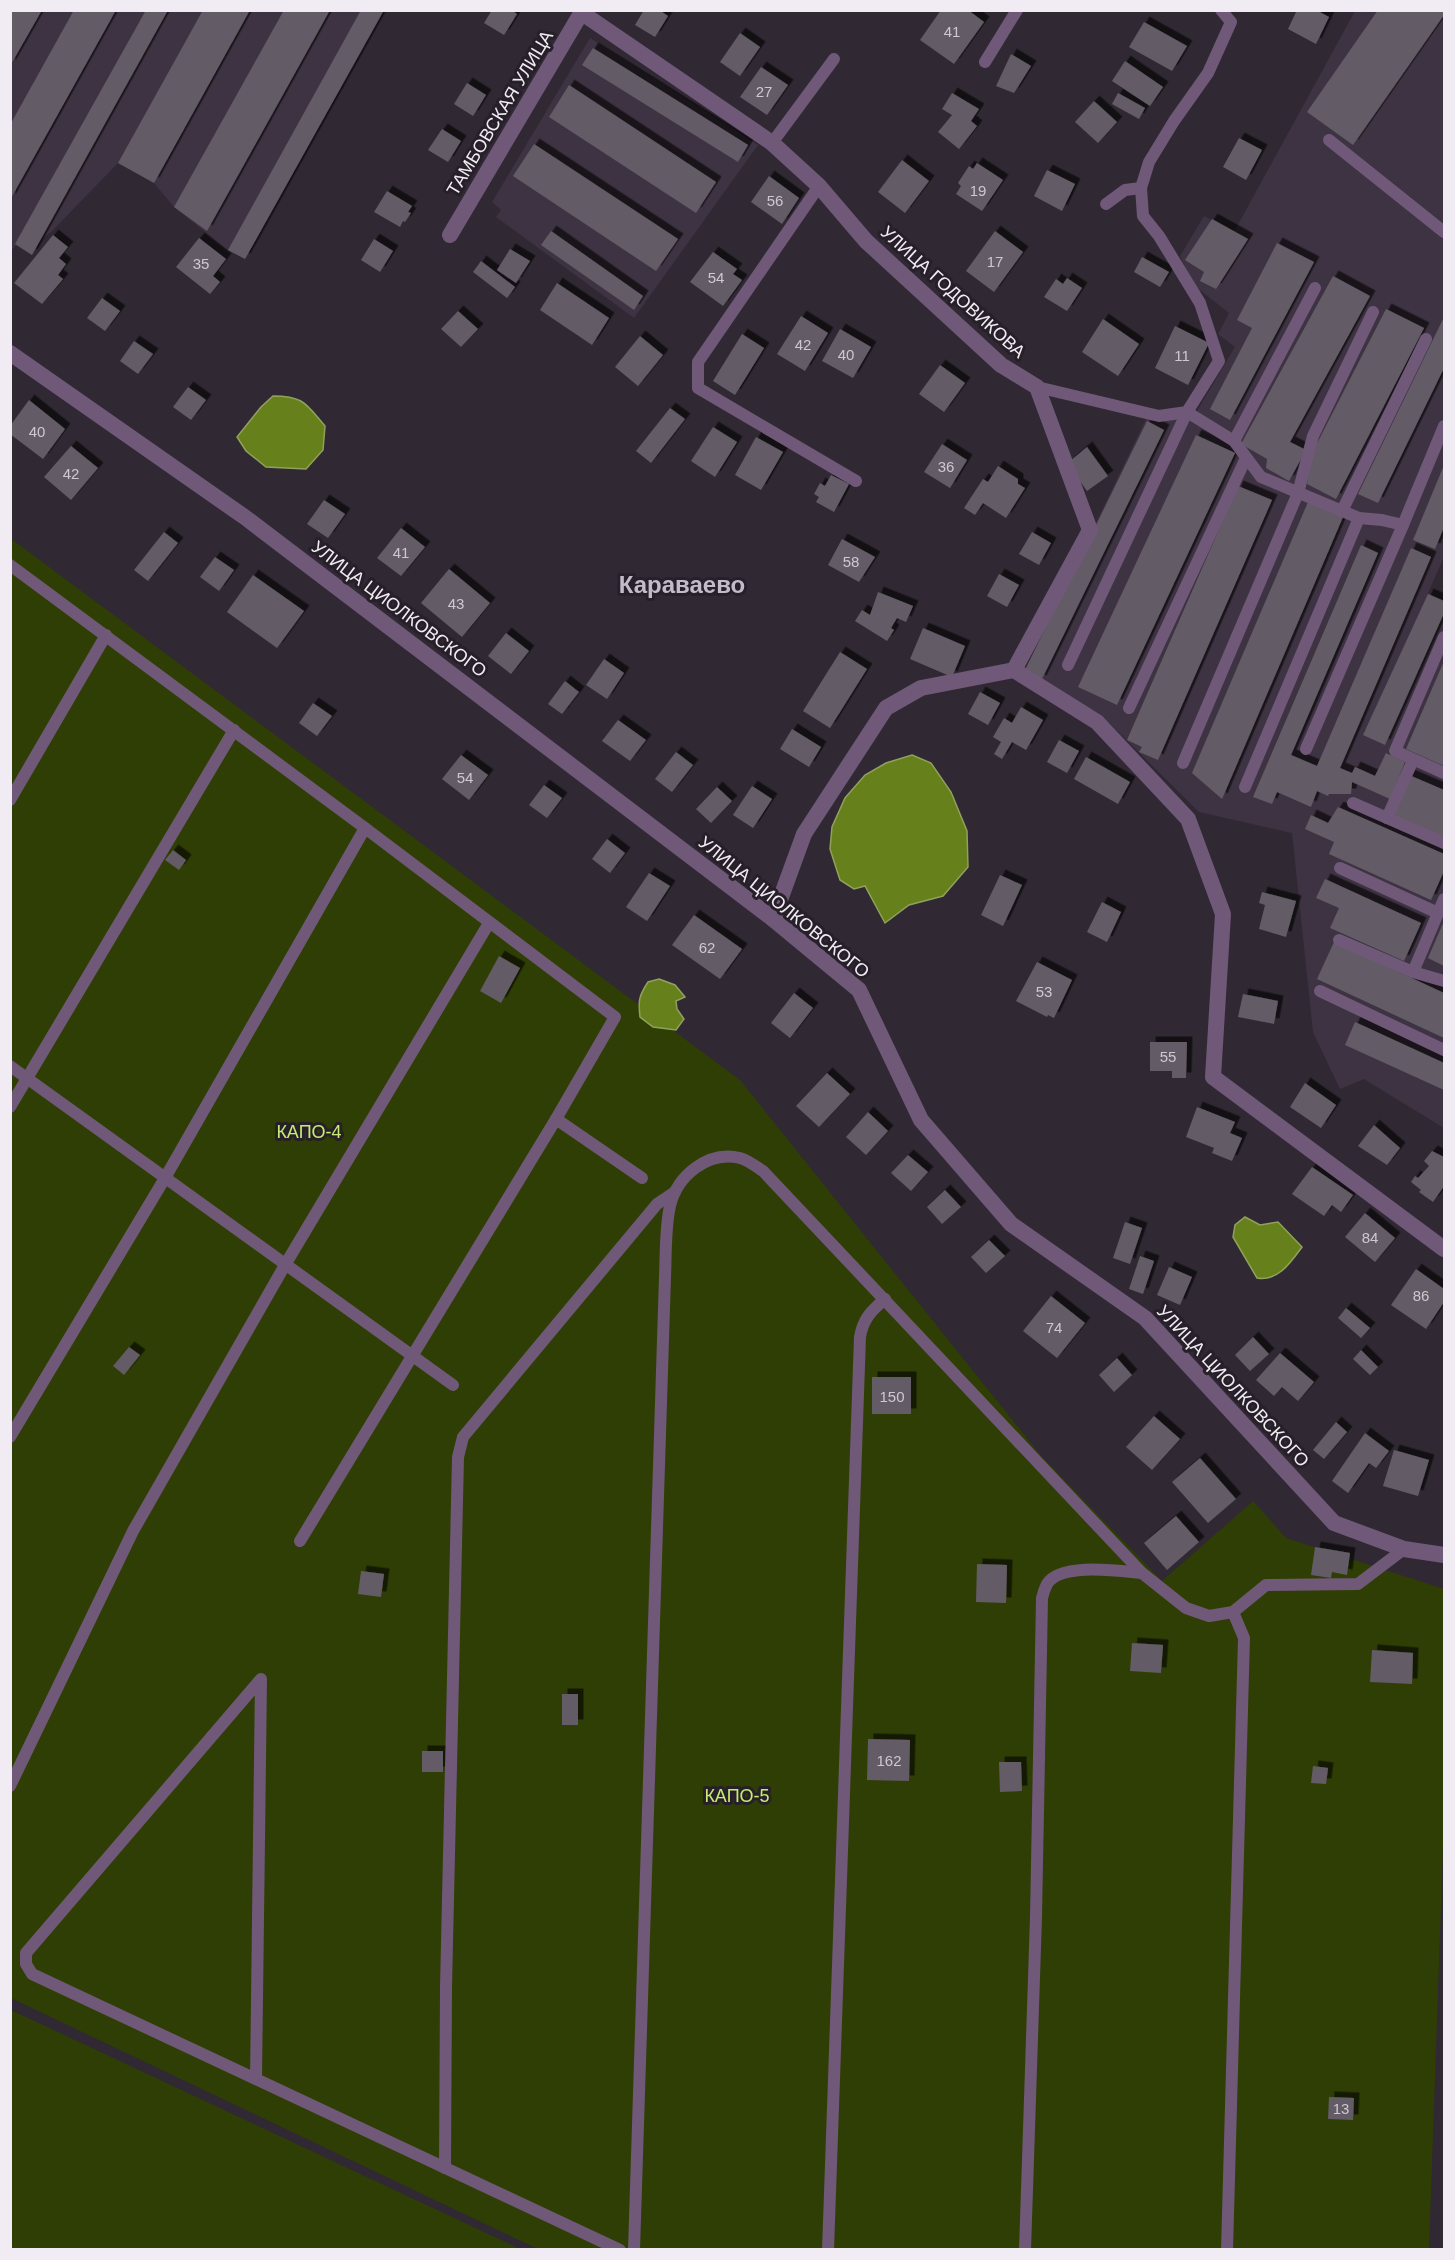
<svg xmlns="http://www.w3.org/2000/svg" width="1455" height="2260" font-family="Arial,sans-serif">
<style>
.built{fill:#3e3342}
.green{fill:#2f3e04}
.water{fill:#66811b;stroke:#90a15c;stroke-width:1.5}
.building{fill:#635b66;filter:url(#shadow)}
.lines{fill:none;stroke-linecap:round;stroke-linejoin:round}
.service{stroke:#705878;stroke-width:12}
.minor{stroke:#705878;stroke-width:16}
.labels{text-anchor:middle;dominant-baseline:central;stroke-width:6;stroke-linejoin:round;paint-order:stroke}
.number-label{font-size:15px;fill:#cec8d0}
.street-label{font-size:18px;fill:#f1ecf3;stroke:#271f29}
.park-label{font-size:18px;fill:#c5ec6f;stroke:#271f29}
.district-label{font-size:24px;font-weight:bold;fill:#c4bbc8;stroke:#271f29}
</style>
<defs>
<filter id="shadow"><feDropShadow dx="5.5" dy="-5.5" stdDeviation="0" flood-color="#0009"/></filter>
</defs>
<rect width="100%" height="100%" fill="#302933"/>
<g class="built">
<path d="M11,11h373l-139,248 -17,-9 -54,-43 -20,-24 -36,-20 -67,69 -22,16 3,7 -16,-10 -5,6z"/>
<path d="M1355,11h89v546l-16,36 16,8v527l-80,-49 -24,10 -27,-57 -21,-199 -93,-21 -99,-98 -76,-42 122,-253 47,-1 42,-71 -17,-13 11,-21 -38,-30 -11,-27 24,-40 30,16z"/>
<path d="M590,38l168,107 -124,173 -138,-101 5,-7 -9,-8z"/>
</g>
<g class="green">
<path d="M10,538l730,542 302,377 120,124 91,-80 33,37 158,51v228l-15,432h-891l-527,-251z"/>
<path d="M10,2010h1l509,239h-509z"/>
</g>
<g class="water">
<path d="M273,396c31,0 33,8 52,30l-2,24 -17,19 -40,-2 -20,-16 -9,-14 24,-30z"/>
<path d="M912,755l19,8 20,29 16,39 1,36 -25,29 -34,9 -24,18 -20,-37 -11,3 -14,-9 -10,-31 2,-22 13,-29 20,-23 21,-12z"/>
<path d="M659,979l16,6 10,12 -9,4 1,8 7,10 -8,11 -23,-3 -13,-10c-2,-17 -1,-21 8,-35z"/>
<path d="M1245,1217l15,8 18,-3 24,25c-11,15 -24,35 -45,31l-24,-41 2,-12z"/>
</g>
<g class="building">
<path d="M10,10h32l-32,56z"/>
<path d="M74,10h42l-106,190v-75z"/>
<path d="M146,10h22l-136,245 -17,-11z"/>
<path d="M203,10h47l-96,173 -36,-20z"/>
<path d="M284,10h46l-123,221 -33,-24z"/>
<path d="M361,10h23l-139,249 -17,-9z"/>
<path d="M492,10h19l6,4 -13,21 -20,-12z"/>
<path d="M644,10h15l9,6 -13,21 -20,-12z"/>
<path d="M941,10h27l16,12 -30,42 -34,-24z"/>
<path d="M1297,10h19l13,7 -13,27 -28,-15z"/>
<path d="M1378,10h66v5l-91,130 -46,-33z"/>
<path d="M1144,22l43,24 -15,25 -43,-24z"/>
<path d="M740,33l20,14 -20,29 -20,-14z"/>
<path d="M593,48l155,97 -10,17 -156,-97z"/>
<path d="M1011,54l20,12 -17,27 -18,-7z"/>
<path d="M1125,61l38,26 -13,19 -38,-25z"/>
<path d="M761,67l27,18 -21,30 -27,-18z"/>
<path d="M467,83l19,12 -13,21 -19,-12z"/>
<path d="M569,85l147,97 -20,31 -147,-96z"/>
<path d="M952,93l27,16 -8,12 6,5 -18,23 -21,-17 14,-17 -10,-6z"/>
<path d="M1118,93l27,15 -6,11 -27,-15z"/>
<path d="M1094,101l23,21 -19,21 -23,-21z"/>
<path d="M442,129l19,12 -13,21 -20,-12z"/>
<path d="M1239,138l23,12 -16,30 -23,-13z"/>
<path d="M534,144l144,95 -22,32 -143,-95z"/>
<path d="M902,160l27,21 -24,32 -27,-21z"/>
<path d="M977,163l26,17 -21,31 -26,-17 5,-8 -3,-3 11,-17 4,3z"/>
<path d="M1047,170l28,14 -13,27 -28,-15z"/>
<path d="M769,176l30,22 -17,26 -31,-22z"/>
<path d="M387,191l25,15 -4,6 3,1 -6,9 -2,-1 -3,6 -26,-15z"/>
<path d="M1212,219l36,20 -32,50 -16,-8 4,-9 -19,-12z"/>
<path d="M551,231l92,65 -9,14 -93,-65z"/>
<path d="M995,231l28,21 -29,40 -28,-21z"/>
<path d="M53,235l15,12 -9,11 7,6 -8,11 5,4 -21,25 -28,-21z"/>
<path d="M199,238l27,21 -13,17 7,6 -10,12 -34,-27z"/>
<path d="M374,239l19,12 -13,21 -19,-12z"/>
<path d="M1277,243l37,19 -84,158 -20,-11 42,-81 -15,-8z"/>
<path d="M510,249l20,12 -14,22 -19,-13z"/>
<path d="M713,252l24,17 -4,5 9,6 -19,26 -33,-24z"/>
<path d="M1142,257l27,15 -9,15 -26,-15z"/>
<path d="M481,261l34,26 -8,11 -34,-26z"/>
<path d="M1333,276l37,20 -80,146 16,8 -17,31 -23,-13 1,-9 -26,-15z"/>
<path d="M1067,278l15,10 -15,23 -23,-14 12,-18 7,5z"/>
<path d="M557,283l52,35 -17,27 -52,-35z"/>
<path d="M102,298l18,13 -15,20 -18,-13z"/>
<path d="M1386,309l38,19 -88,171 -29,-15 5,-31z"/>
<path d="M458,311l20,18 -17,18 -20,-18z"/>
<path d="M801,316l27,17 -23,38 -28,-17z"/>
<path d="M1444,317v51l-66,135 -20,-9z"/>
<path d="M1103,319l36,25 -21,32 -36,-24z"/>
<path d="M1175,326l34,17 -21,42 -33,-17z"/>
<path d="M840,329l31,18 -18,31 -31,-17z"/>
<path d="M742,334l22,14 -29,47 -22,-14z"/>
<path d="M640,336l23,19 -25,31 -23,-19z"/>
<path d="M134,341l19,13 -15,20 -18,-13z"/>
<path d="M940,365l25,18 -21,29 -25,-18z"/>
<path d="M188,387l18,13 -15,20 -18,-13z"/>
<path d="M29,400l36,29 -22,30 -33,-25v-8z"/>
<path d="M670,408l15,11 -34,44 -15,-12z"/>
<path d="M1147,421l17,9 -123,251 -17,-9z"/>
<path d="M713,427l24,15 -22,35 -24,-16z"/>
<path d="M1196,435l39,18 -118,252 -39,-18z"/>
<path d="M756,437l27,15 -22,38 -26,-15z"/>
<path d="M942,444l25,16 -17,28 -26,-16z"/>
<path d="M71,446l27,22 -27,32 -27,-23z"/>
<path d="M1087,447l21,29 -21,15 -13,-18 -5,-11z"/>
<path d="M1444,465v62l-9,22 -22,-9z"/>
<path d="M998,466l20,13v5l7,4 -19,30 -23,-15 -8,12 -11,-7 19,-29 5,3z"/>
<path d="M831,475l18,9 -15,28 -18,-10 3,-5 -5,-3 6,-11 5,3z"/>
<path d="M1238,486l34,14 -114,260 -19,-8 3,-5 -15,-7z"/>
<path d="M324,500l21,14 -17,24 -21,-14z"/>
<path d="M1308,502l35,15 -121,282 -30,-26z"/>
<path d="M401,528l24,19 -24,29 -24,-18z"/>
<path d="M164,532l14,11 -30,38 -14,-11z"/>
<path d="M1032,532l19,11 -12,22 -20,-11z"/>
<path d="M842,539l33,18 -16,25 -31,-17z"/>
<path d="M1361,545l17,8 -87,202 26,11 94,-218 20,9 -91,211 12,5 3,-6 20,9 11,-23 19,9 -15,37 -38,-17 -1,12h-22l-1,2 -11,-5 -6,16 -34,-15 -5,12 -19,-7z"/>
<path d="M215,557l19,13 -15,21 -19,-14z"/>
<path d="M449,569l41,34 -28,34 -41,-34z"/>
<path d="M999,574l20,11 -12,22 -20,-11z"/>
<path d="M253,575l51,36 -27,37 -50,-36z"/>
<path d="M878,592l35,14 -7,16 -9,-4 -6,10 3,2 -7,11 -32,-20 7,-11 8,5z"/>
<path d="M1428,594l16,7v12l-59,132 -22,-10z"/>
<path d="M923,628l42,18 -13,31 -42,-18z"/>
<path d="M506,633l23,18 -18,23 -23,-18z"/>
<path d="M840,652l27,17 -37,59 -27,-17z"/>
<path d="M604,659l20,14 -17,26 -21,-14z"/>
<path d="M1444,661v105l-38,-17z"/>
<path d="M565,681l14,11 -17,22 -14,-10z"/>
<path d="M980,692l20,11 -12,22 -20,-11z"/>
<path d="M313,703l19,13 -15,20 -18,-13z"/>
<path d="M1021,707l22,13 -17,30 -14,-8 -10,17 -8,-5 7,-12 -8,-5 11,-19 8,5z"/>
<path d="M618,720l28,20 -16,21 -28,-20z"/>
<path d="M792,729l29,18 -12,20 -29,-18z"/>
<path d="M1059,740l20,11 -12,22 -20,-11z"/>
<path d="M676,752l17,13 -21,27 -17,-13z"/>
<path d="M461,755l27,20 -19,25 -27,-21z"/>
<path d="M1086,757l44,25 -12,22 -44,-25z"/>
<path d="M1409,775l35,15v51l-53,-24z"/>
<path d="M544,785l18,13 -15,20 -18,-13z"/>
<path d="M752,786l20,13 -19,29 -20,-13z"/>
<path d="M717,787l15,14 -21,22 -15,-14z"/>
<path d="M1338,807l106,47v17l-13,29 -102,-46 5,-12 -29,-13 6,-14 17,8z"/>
<path d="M607,839l18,14 -15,20 -18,-14z"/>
<path d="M173,850l13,10 -7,10 -14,-10z"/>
<path d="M649,873l21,13 -23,35 -21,-14z"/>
<path d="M1000,875l22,10 -19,41 -22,-11z"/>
<path d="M1325,879l96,44 -17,38 -74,-33 9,-20 -23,-10z"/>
<path d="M1262,892l34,9 -10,36 -27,-8 6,-24 -6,-2z"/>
<path d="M1102,902l19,10 -14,30 -20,-10z"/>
<path d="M694,915l48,34 -22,30 -48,-34z"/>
<path d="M1444,921v45l-16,-8z"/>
<path d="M1334,942l110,51v45l-127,-59z"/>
<path d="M499,956l21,12 -19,35 -21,-12z"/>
<path d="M1037,962l35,18 -18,38 -6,-3 -1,2 -31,-16z"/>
<path d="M794,993l19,15 -23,30 -19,-15z"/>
<path d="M1243,994l35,7 -4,23 -36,-7z"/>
<path d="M1355,1022l89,41v27l-99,-45z"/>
<path d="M1150,1042h37l-1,36h-14v-7h-22z"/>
<path d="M827,1073l23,21 -31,33 -23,-21z"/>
<path d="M1305,1083l31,22 -15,23 -31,-21z"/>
<path d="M1197,1107l38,15 -5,11 12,5 -10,23 -20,-8 2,-5 -28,-11z"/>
<path d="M868,1112l20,19 -22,24 -20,-18z"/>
<path d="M1374,1125l26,23 -13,17 -29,-19z"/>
<path d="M1432,1151l12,6v29l-11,16 -14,-10 2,-2 -10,-8 4,-6 3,2 11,-12 -5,-5z"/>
<path d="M908,1155l20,17 -17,19 -20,-18z"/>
<path d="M1312,1167l41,28 -12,17 -9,-7 -8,11 -32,-22z"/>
<path d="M945,1190l16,17 -19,17 -15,-17z"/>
<path d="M1365,1213l30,25 -20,24 -30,-25z"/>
<path d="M1125,1222l17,6 -12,36 -17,-6z"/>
<path d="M989,1240l16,16 -19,17 -15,-16z"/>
<path d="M1140,1256l14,5 -11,33 -14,-5z"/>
<path d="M1169,1267l23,10 -12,28 -23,-10z"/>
<path d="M1416,1269l28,20v13l-18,27 -35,-24z"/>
<path d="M1051,1296l34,27 -28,35 -34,-27z"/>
<path d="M1346,1308l24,20 -9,10 -23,-20z"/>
<path d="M1253,1337l16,17 -19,17 -15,-16z"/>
<path d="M129,1347l11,8 -16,20 -11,-9z"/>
<path d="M1361,1350l17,17 -8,8 -17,-16z"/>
<path d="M1280,1353l34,29 -16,19 -16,-14 -8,9 -18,-16z"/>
<path d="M1117,1358l15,17 -18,17 -15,-17z"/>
<rect x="872" y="1377" width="39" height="37"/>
<path d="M1154,1416l26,23 -28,31 -26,-23z"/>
<path d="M1336,1422l11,10 -23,27 -11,-9z"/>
<path d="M1365,1433l24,18 -13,17 -7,-5 -21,30 -16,-12z"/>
<path d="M1394,1450l35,10 -11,36 -35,-10z"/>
<path d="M1200,1458l36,41 -28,24 -36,-41z"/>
<path d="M1176,1516l23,26 -32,28 -23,-27z"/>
<path d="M1315,1547l35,6 -3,22 -15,-3 -1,6 -20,-3z"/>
<path d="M977,1564l30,1 -1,38 -30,-1z"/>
<path d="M361,1571l23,3 -3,23 -23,-3z"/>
<path d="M1132,1643l31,2 -2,28 -31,-2z"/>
<path d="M1372,1650l41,3 -1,31 -42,-2z"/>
<rect x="562" y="1694" width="16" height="31"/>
<path d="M868,1739l42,1 -1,41 -42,-1z"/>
<rect x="422" y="1751" width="21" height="21"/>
<path d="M999,1762h22l1,29 -22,1z"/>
<path d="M1313,1766l15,2 -2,16 -15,-1z"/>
<path d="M1329,2097l25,1 -1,22 -25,-1z"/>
</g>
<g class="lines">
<g class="service">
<path d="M985,62l32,-52"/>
<path d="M1329,140l115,92"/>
<path d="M772,143l62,-84"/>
<path d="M819,186l-121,176v26l158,93"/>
<path d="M1106,204l19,-14 16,-2"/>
<path d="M1037,387l122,29 28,-4 32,-51 -19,-58 -41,-67 -16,-20 -2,-28 8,-26 25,-41 34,-48 23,-51 -10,-12"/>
<path d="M1234,441l81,-153"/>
<path d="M1342,511l84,-172"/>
<path d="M10,565l355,263 250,189 -59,102 -256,422"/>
<path d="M1444,637l-49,114 49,22"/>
<path d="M1068,665l119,-253 47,29 27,36 98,41 23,2 21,5 41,-99"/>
<path d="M1129,708l117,-250"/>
<path d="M1306,749l97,-224"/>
<path d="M1183,763l115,-270 15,-57 60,-124"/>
<path d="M1245,787l114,-269"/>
<path d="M10,800l96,-165"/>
<path d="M1353,803l91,40"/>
<path d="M1387,818l26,-58"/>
<path d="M1340,868l98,45"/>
<path d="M1339,940l74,32 31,9"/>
<path d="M1413,972l31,-73"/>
<path d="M1320,991l124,59"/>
<path d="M10,1066l443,319"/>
<path d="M10,1107l224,-377"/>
<path d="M556,1119l86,59"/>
<path d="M10,1437l155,-259 200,-350"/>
<path d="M10,1786l123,-255 152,-266 204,-342"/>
<path d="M256,2079l5,-400 -235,274v11l6,10 588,276"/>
<path d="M445,2168l1,-181 12,-530 5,-20 194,-233 18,-12"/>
<path d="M634,2250l31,-973c1,-23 0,-49 5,-71 7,-30 38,-56 70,-48 8,2 17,9 24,14l378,401 44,35 23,8 24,-4 33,-27 92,-1 46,-35"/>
<path d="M828,2250l32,-913c3,-18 11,-26 25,-38"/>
<path d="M1025,2250l11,-333 6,-319c1,-4 3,-10 5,-14 13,-22 73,-13 95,-11"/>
<path d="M1227,2250l17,-612 -11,-26"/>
</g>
<g class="minor">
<path d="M582,13l190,130 47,43 47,55 135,124 36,22 53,143 -76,140 83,52 91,97 35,95 -10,163 231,172"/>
<path d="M450,235l133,-225"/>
<path d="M10,353l236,165 527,401 86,71 62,130 90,104 134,94 189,205 70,26 40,6"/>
<path d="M773,919l31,-85 82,-126 35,-20 93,-18"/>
</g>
</g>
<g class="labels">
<g class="number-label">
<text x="952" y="31">41</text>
<text x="764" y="91">27</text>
<text x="978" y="190">19</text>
<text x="775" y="200">56</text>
<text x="995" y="261">17</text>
<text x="201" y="263">35</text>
<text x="716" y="277">54</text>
<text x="803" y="344">42</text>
<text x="846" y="354">40</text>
<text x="1182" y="355">11</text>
<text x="37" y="431">40</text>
<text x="946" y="466">36</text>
<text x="71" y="473">42</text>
<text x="401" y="552">41</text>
<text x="851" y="561">58</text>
<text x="456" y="603">43</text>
<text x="465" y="777">54</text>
<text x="707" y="947">62</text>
<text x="1044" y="991">53</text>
<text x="1168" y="1056">55</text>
<text x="1370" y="1237">84</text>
<text x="1421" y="1295">86</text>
<text x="1054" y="1327">74</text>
<text x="892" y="1396">150</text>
<text x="889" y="1760">162</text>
<text x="1341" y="2108">13</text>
</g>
<g class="street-label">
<text transform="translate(500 113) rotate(-59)">ТАМБОВСКАЯ УЛИЦА</text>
<text transform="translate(953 292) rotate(42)">УЛИЦА ГОДОВИКОВА</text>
<text transform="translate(399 609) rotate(37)">УЛИЦА ЦИОЛКОВСКОГО</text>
<text transform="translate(784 907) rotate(39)">УЛИЦА ЦИОЛКОВСКОГО</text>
<text transform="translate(1233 1386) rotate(47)">УЛИЦА ЦИОЛКОВСКОГО</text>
</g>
<g class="park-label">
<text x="309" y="1132">КАПО-4</text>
<text x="737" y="1796">КАПО-5</text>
</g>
<g class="district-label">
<text x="682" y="584">Караваево</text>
</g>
</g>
<rect width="1455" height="2260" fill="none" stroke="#f1ecf3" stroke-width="24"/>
</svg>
